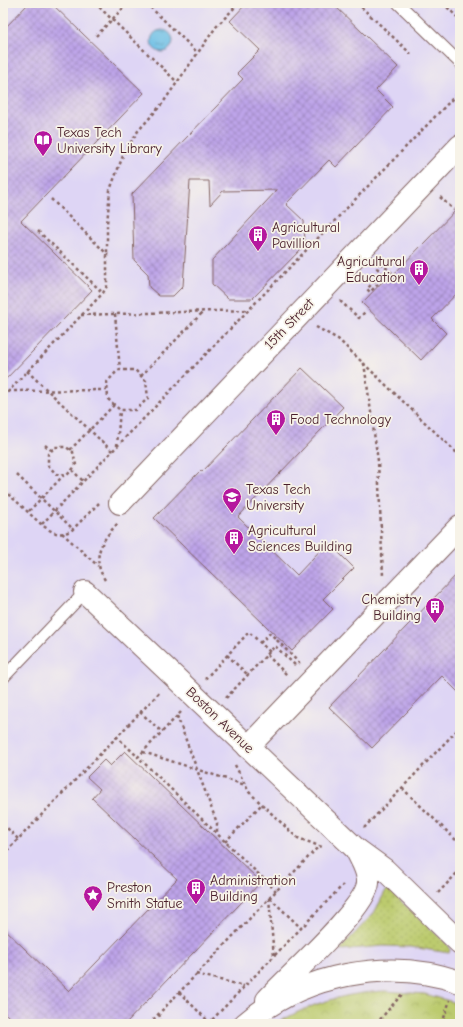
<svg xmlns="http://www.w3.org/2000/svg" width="463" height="1027" font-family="'Comic Neue',sans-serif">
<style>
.built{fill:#ded5f5}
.grass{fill:url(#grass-dots);stroke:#83754c}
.park{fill:url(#park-crowns);stroke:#83754c}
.water{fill:url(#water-ripples);stroke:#5a6e88}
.building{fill:url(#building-cross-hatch)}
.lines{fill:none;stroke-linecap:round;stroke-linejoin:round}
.lane-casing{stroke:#846462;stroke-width:13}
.street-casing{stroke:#846462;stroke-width:24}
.path{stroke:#846462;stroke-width:2.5;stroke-dasharray:3 3;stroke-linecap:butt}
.lane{stroke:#fff;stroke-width:11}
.street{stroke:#fff;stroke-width:22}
.labels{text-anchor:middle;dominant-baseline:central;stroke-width:3.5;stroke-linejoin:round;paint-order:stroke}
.poi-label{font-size:14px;fill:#4a1f2b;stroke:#f7f3e8;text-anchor:start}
.street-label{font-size:14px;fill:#4a1f2b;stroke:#f7f3e8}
</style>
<defs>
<pattern id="grass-dots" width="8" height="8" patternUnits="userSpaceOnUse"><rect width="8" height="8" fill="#bccb6e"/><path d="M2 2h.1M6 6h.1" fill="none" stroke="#a3ae5f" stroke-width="1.8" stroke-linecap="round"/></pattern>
<pattern id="park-crowns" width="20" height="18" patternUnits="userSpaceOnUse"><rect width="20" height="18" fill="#bccb6e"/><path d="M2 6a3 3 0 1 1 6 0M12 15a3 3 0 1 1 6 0" fill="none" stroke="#a3ae5f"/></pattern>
<pattern id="water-ripples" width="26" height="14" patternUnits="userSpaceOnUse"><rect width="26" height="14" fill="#69bee6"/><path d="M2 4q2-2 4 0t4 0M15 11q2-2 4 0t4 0" fill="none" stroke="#589abb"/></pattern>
<pattern id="building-cross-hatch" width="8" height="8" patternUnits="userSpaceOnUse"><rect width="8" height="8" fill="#bda4e9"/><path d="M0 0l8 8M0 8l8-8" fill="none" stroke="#9c85bd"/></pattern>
</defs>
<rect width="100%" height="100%" fill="#f7f3e8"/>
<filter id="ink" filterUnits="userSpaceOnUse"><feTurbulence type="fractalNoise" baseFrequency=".025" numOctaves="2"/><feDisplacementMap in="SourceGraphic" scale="8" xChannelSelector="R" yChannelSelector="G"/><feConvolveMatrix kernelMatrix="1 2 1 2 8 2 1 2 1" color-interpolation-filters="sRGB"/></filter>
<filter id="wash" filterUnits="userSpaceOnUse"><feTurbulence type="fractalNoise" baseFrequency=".012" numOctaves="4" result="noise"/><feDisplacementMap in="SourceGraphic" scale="16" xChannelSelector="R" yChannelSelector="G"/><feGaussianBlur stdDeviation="0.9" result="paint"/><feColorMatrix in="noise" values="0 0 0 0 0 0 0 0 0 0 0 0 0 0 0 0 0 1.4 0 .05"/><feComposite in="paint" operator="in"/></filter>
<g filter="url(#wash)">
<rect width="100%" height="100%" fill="#efe4c7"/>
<rect class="built" x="3" y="3" width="457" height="1021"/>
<path class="grass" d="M388,889l61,57 1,4 -1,3 -38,-6 -28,-1 -42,4v-2l33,-35 11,-21z"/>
<path class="park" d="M385,991l40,3 35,10v20h-184c34,-21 70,-31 109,-33z"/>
<circle class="water" cx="162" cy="41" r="11"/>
<g id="blocks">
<g class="building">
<path d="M29,3h22l93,90 -123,128 71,69 -89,92v-352z"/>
<path d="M247,3h85l66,64 -22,23 17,17 -57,60 -7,-7 -43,44 18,17 1,24 -53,54h-24l-16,-15v-24l65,-70 -54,1 -13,14 -1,-24h-19l-7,105 -10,10h-14l-10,-9 -1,-13 -14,-14 -2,-66 111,-115 -6,-6 23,-23 -30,-29z"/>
<path d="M460,206v84l-28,29 14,14 -25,27 -59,-57 25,-26 2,2z"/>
<path d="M302,368l41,39 -105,110 59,58 31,-33 26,26 -31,31 10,10 -41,42 -138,-133 47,-48 1,2z"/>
<path d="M460,571v123l-18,-18 -70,72 -43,-41z"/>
<path d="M125,751l136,131 -136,142h-109l-13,-13v-83l66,63 108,-112 -85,-81 8,-9 -13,-12 17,-17 6,6z"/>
</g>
</g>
</g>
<g filter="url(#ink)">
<use href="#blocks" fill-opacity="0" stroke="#846462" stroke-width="1"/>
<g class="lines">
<defs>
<g id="lane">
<path d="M398,3l62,60"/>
<path d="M3,678l82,-86"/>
</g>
<g id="street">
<path d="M120,503l340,-357"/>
<path d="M85,592l271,257 29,21 75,73"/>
<path d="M248,747l212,-221"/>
<path d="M267,1000c20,-22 99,-92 101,-117 1,-12 -7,-23 -12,-34"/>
<path d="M245,1024c57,-50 144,-67 215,-42"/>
</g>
</defs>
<use href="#lane" class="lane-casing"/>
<use href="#street" class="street-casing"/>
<g class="path">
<path d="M95,3l82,79"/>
<path d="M146,3l51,49"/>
<path d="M357,3l54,51"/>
<path d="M443,3l17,17"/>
<path d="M96,36l32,-33"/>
<path d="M440,197l14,13"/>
<path d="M51,199l57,56"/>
<path d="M38,231l65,62"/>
<path d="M381,263l-4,5 5,5 -15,16 3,3 21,-21"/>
<path d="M381,263l11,10"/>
<path d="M340,301l19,17 6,-6"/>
<path d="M115,314l5,56"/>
<path d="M81,315l167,-5"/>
<path d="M316,327l22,12 122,117"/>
<path d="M364,363l14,98 5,115"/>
<path d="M118,370h17l11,11 2,17 -12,12h-16l-12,-11 -1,-17z"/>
<path d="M27,371l85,80"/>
<path d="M141,376l62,-64"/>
<path d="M8,391l99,-1"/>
<path d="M3,397l100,-104 4,-7v-62l3,-34 14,-37 14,-22 24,-27 54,-77 23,-24"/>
<path d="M45,445l6,5"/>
<path d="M117,446l3,-36"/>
<path d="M70,450l44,-45"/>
<path d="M72,470l4,-5 -3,-13 -7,-5h-11l-7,7v11l8,9 11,1 5,-5 11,11"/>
<path d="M17,475l56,54"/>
<path d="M3,491c16,9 38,38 53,42 5,1 10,0 15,-2l28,-28"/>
<path d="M29,511l35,-36"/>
<path d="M42,524l413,-428 5,-3"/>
<path d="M62,533l36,33"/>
<path d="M105,580c-14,-23 -4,-39 13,-57"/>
<path d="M260,643l10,-10 30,31"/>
<path d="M227,655l21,20"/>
<path d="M267,655l21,21"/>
<path d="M205,679l44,-47 21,20"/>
<path d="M226,698l49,-52 21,20"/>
<path d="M140,712l22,20"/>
<path d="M181,712l-43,45 138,134"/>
<path d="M177,716l40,107v11"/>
<path d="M116,736l22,21"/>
<path d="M143,752l102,33"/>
<path d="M235,765l14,27 43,41 6,5 24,9"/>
<path d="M402,788l58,56"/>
<path d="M3,824l15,15"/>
<path d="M364,828l96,-101"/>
<path d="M225,842l37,-38"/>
<path d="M3,855l157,-163"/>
<path d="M438,893l22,-23"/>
<path d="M269,898l5,59"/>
<path d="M270,898l31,30"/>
<path d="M196,974l48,12"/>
<path d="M179,992l32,32"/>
<path d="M159,1014l3,10"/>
<path d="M149,1024l170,-178"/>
<path d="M208,1024l135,-139"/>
<path d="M376,1024l27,-31"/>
<path d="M442,1024l8,-24"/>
</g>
<use href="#lane" class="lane"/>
<use href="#street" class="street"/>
</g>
</g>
<defs>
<symbol id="library-pin" viewBox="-11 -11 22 30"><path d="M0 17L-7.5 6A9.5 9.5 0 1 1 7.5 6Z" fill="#b5179e" stroke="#f7f3e8"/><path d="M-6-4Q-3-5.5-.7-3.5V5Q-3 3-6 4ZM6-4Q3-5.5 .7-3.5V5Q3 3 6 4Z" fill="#fff"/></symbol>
<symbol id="building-pin" viewBox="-11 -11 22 30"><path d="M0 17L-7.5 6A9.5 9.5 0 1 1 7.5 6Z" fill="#b5179e" stroke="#f7f3e8"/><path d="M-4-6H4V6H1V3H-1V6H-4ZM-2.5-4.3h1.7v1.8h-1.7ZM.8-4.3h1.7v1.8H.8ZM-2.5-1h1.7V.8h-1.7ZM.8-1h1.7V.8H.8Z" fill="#fff"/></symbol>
<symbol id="university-pin" viewBox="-11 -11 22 30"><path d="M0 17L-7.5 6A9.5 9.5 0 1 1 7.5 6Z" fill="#b5179e" stroke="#f7f3e8"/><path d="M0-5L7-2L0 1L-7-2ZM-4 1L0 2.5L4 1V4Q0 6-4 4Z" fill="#fff"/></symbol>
<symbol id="sight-pin" viewBox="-11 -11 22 30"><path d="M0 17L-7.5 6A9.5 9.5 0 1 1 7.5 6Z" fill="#b5179e" stroke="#f7f3e8"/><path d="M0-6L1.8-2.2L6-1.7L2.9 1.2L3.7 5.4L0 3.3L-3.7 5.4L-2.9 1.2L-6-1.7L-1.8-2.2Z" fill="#fff"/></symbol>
</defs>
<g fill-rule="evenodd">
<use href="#library-pin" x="32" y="129" width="22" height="30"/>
<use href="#building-pin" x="247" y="224" width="22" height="30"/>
<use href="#building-pin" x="408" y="258" width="22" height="30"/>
<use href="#building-pin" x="265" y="408" width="22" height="30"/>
<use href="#university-pin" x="221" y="486" width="22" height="30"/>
<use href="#building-pin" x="223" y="527" width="22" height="30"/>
<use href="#building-pin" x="424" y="596" width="22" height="30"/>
<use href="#building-pin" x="185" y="877" width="22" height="30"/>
<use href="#sight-pin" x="82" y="884" width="22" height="30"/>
</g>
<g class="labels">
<g class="poi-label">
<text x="57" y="132">Texas Tech<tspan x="57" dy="16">University Library</tspan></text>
<text x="272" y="227">Agricultural<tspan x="272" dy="16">Pavillion</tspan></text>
<text x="405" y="261" text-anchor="end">Agricultural<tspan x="405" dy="16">Education</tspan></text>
<text x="290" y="419">Food Technology</text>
<text x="246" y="489">Texas Tech<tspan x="246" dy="16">University</tspan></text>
<text x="248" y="530">Agricultural<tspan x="248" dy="16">Sciences Building</tspan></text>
<text x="421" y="599" text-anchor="end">Chemistry<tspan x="421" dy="16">Building</tspan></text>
<text x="210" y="880">Administration<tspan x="210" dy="16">Building</tspan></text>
<text x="107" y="887">Preston<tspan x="107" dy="16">Smith Statue</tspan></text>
</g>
<g class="street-label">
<text transform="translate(289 324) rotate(-46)">15th Street</text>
<text transform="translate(220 720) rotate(44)">Boston Avenue</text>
</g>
</g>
<rect width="463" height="1027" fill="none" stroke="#f7f3e8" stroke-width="16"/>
</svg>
